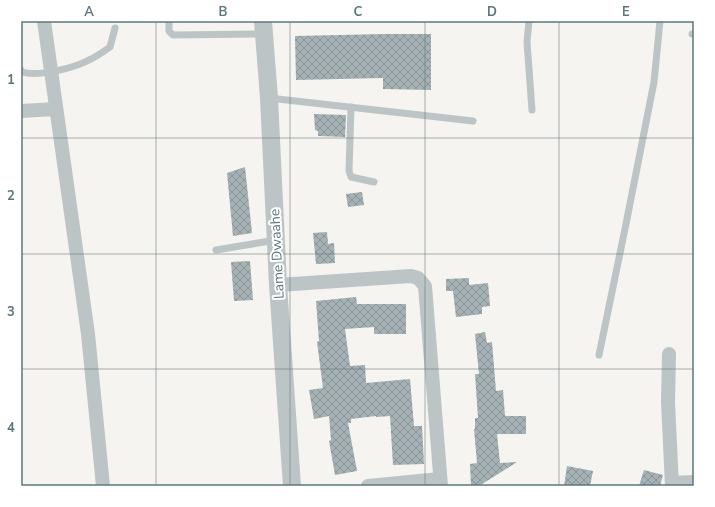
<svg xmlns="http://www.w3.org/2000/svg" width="715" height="507" font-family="'Nunito Sans',sans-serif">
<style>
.building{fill:url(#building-cross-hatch)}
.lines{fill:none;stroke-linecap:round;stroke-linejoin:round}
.service{stroke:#bdc4c6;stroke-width:7}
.minor{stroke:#bdc4c6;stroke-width:14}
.tertiary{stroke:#bdc4c6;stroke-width:18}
.grid{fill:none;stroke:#5e777d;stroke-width:1;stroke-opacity:0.55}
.labels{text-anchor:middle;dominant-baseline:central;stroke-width:4;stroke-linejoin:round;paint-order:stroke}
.street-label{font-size:14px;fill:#5e777d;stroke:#fff}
.neatline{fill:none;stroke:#5e777d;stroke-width:1.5}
.grid-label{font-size:13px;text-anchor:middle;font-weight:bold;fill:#5e777d}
</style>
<defs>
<pattern id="building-cross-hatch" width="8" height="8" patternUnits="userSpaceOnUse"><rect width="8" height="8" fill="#a5b1b4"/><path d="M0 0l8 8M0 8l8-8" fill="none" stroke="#8a9598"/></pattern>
</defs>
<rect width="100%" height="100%" fill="#f5f4f0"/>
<g class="building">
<path d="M385,34h46v56l-48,-1v-11l-87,2 -1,-44z"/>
<path d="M314,114l32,1 -1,22 -27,-1v-5l-3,-1z"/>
<path d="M245,167l7,66 -19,3 -6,-63z"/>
<path d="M362,192l2,13 -16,2 -2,-13z"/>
<path d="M327,232l1,12 6,-1 1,20 -19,1 -3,-31z"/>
<path d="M250,261l3,39 -19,1 -3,-39z"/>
<path d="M469,278v7l19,-2 2,23 -8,1v7l-26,3 -3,-26h-7v-12z"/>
<path d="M356,297l1,7h49v30h-32v-7l-29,2 5,37 15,-1 1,18 44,-4 4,47h8l2,38 -31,1 -3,-49 -14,1v-1l-25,3v4h-3l9,48 -22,4 -6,-34 2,-1 -2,-24 -15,3 -5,-29 14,-2 -6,-46 2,-1 -3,-40z"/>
<path d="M485,332l2,11 5,-1 4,49 7,-1 2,26h21v18h-29l3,29 17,-1 -38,24h-8l-1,-22 7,-1 -3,-34h1v-11h3l-3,-44h4l-4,-40z"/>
<path d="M567,466l26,5 -3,15h-26z"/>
<path d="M644,470l19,5 -3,11h-21z"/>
</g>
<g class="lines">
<g class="service">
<path d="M169,21v10l4,4 90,-1"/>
<path d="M529,21l-2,21 5,68"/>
<path d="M692,34h2"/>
<path d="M21,70l1,2c17,5 52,-4 67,-12 7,-3 14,-8 21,-13l5,-19"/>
<path d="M269,98l204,23"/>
<path d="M351,107l-2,64 2,6 23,5"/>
<path d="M216,250l60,-10"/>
<path d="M599,355l27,-131 28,-142 6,-61"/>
</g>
<g class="minor">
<path d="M44,21l44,313 15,152"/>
<path d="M21,111l34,-2"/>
<path d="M278,285l133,-9 7,2 7,8 16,200"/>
<path d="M669,354l-1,48 4,84"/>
<path d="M672,483l22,-1"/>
<path d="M368,486l72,-7"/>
</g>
<path class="tertiary" d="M263,21l6,77 9,187 14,201"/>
</g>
<path class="grid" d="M156,21v465M290,21v465M425,21v465M559,21v465M21,138h673M21,254h673M21,369h673"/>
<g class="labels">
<g class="street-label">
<text transform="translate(277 254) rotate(-93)">Lame Dwaahe</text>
</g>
</g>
<rect width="715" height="507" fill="none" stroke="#ffffff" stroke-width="44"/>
<rect x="22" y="22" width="671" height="463" class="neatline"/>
<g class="grid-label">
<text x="89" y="16">A</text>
<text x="223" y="16">B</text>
<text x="358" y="16">C</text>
<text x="492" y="16">D</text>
<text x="626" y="16">E</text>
<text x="11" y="84">1</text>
<text x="11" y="200">2</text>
<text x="11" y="316">3</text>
<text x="11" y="432">4</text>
</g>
</svg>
